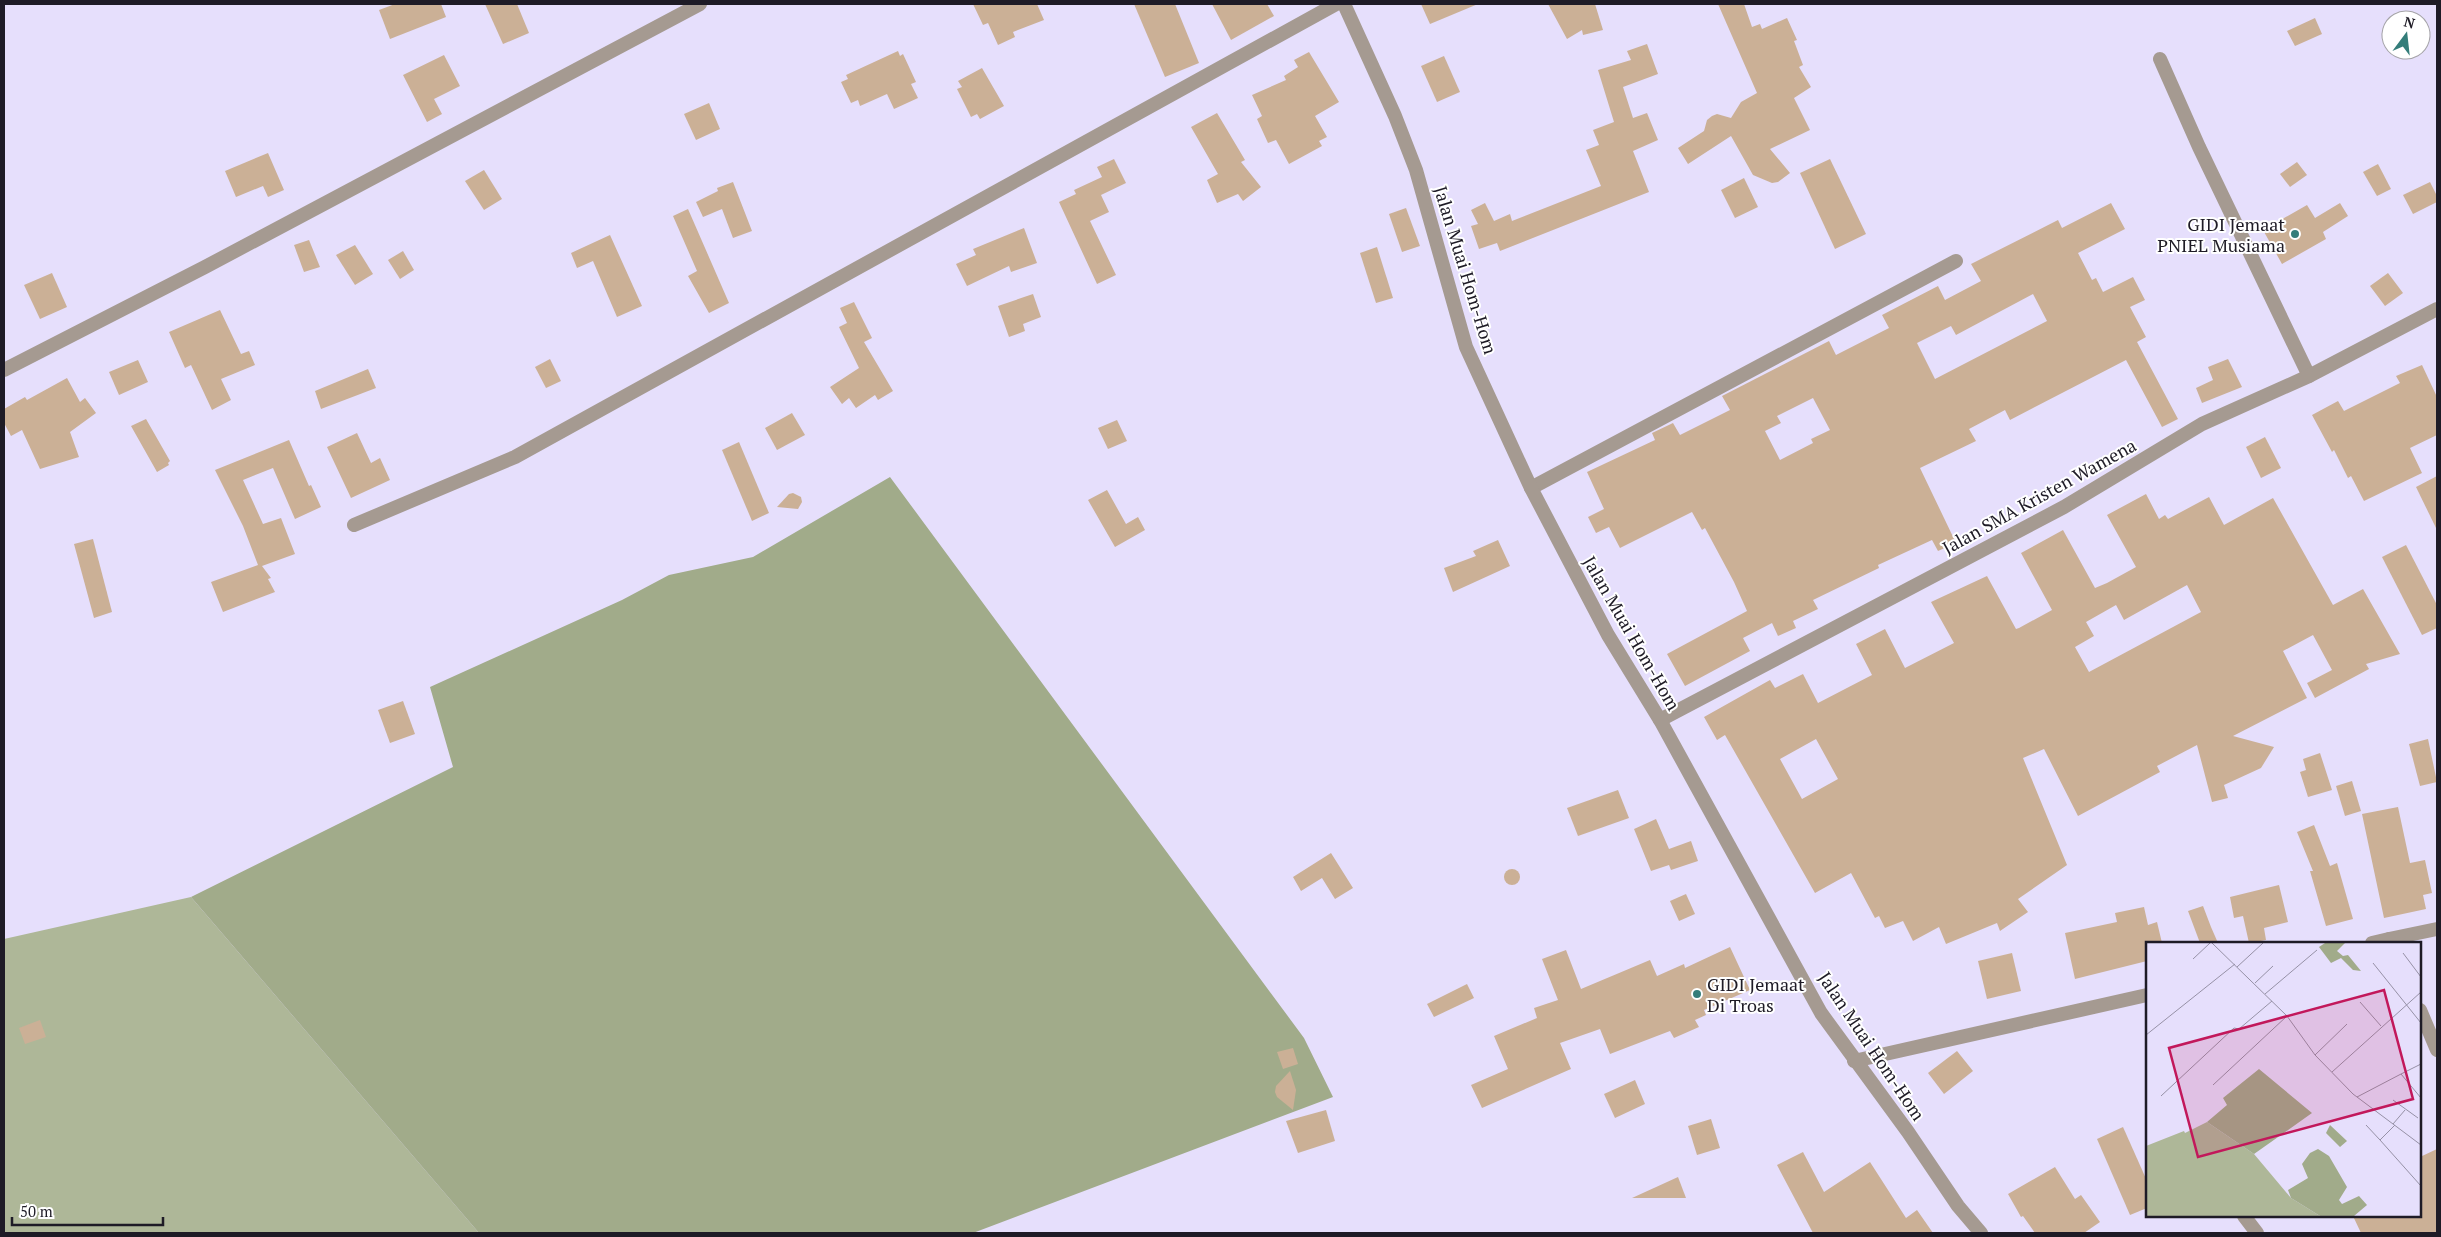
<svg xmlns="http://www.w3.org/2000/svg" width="2441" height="1237" font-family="'PT Serif',serif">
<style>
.green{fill:#aeb798}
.forest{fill:#a1ab8a}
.building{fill:#cbb096;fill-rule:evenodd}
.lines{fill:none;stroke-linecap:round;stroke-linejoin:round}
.minor{stroke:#a59a91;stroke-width:14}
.tertiary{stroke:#a59a91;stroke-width:14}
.poi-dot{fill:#347d7a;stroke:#fff;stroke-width:2}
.labels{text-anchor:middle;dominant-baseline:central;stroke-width:4;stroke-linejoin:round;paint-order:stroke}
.poi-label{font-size:18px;fill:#1e1b26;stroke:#fff;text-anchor:end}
.street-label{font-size:18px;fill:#1e1b26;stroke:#fff}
.inset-road{fill:none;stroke:#9691a6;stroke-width:1}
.view{fill:#c2185b;fill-opacity:0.15;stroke:#c2185b;stroke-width:2.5}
.inset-edge{fill:none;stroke:#1e1b26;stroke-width:2.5}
</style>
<rect width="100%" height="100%" fill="#e6dffc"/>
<path class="green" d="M191,897l288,336h-475v-294z"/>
<path class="forest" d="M890,477l414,561 29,59 -360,136h-494l-288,-336 262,-130 -23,-80 192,-87 47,-25 84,-18z"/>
<g class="building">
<path d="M395,4h46l5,13 -56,22 -11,-29z"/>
<path d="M485,4h32l12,29 -26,11z"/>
<path d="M973,4h64l7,16 -31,12 2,5 -17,8 -10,-22 -5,2z"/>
<path d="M1134,4h41l24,59 -34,14z"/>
<path d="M1212,4h55l7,12 -43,24z"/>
<path d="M1421,4h57l-48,20z"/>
<path d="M1548,4h47l8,26 -20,5 -1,-5 -15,9z"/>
<path d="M1718,4h26l8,23 8,-3 2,5 25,-11 10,22 -3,1 9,24 -4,2 12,20 -17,11 16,32 -40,19 20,24 -12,9 -6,1 -19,-8 -22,-39 -43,28 -10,-16 26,-17 3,-11 5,-4 5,-2 14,4 10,-16 16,-9z"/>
<path d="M2315,18l7,16 -27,12 -8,-15z"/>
<path d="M1647,44l11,30 -35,13 10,31 14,-5 11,27 -25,11 16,41 -149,59 -3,-8 -18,6 -8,-23 7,-2 -7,-14 14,-7 9,18 16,-7 2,7 89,-35 -15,-36 13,-5 -6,-15 21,-8 -16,-52 33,-10 -4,-9z"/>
<path d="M898,51l2,5 3,-2 13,28 -5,2 7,14 -24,11 -7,-15 -27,12 -2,-6 -7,3 -10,-21 7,-3 -2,-4z"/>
<path d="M1309,52l30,50 -24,14 12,21 -8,4 3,5 -33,18 -13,-24 -8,3 -11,-24 5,-3 -10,-21 34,-15 -2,-4 14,-9 -4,-7z"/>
<path d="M444,55l16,31 -26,13 8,15 -15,8 -24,-47z"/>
<path d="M1444,56l16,36 -23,10 -16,-36z"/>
<path d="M982,68l22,38 -24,13 -3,-5 -6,3 -14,-28 5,-2 -4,-6z"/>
<path d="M709,103l11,26 -24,11 -12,-26z"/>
<path d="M1217,113l28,47 -4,2 20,25 -18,14 -5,-7 -21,9 -10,-23 11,-6 -27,-47z"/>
<path d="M268,153l16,37 -16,7 -5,-11 -27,11 -11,-26z"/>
<path d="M1114,159l12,24 -25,12 8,17 -19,9 26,54 -19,9 -38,-82 17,-8 -2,-4 28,-13 -5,-10z"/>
<path d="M1830,159l36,75 -31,15 -35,-76z"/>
<path d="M2297,162l10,13 -17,12 -10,-13z"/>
<path d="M2378,164l13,25 -14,7 -14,-24z"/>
<path d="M484,170l18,29 -18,11 -19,-29z"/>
<path d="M1744,178l14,29 -23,11 -14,-28z"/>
<path d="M733,182l19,49 -19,7 -11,-29 -19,8 -7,-15 22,-11 -1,-3z"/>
<path d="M2430,182l7,14v6l-24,12 -10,-19z"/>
<path d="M2111,203l14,26 -47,24 14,27 4,-2 7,14 30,-15 12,23 -15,7 16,30 -9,5 41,77 -16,8 -36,-67 -116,60 -5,-10 -36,19 7,12 -56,27 36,75 -18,8 -6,-11 -54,25 1,3 -66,32 5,9 -25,12 3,7 -18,8 -6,-13 -29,15 7,13 -65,35 -18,-32 80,-43 -13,-29 -29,-54 -3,2 -10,-18 -72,36 -11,-21 -13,6 -8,-16 16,-8 -17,-37 68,-32 -3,-7 21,-10 7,12 50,-25 -8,-14 107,-55 7,14 53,-27 -7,-13 56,-29 7,14 36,-19 -10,-17 87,-44 4,8zM2033,294l14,27 -112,58 -18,-36 34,-17 5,9zM1813,398l17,32 -19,9 2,4 -33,17 -15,-29 16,-8 -4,-7z"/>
<path d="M2340,203l8,13 -25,16 3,7 -44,25 -19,-34 44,-25 8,13z"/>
<path d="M1406,208l14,38 -18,6 -13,-38z"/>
<path d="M688,209l41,94 -20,10 -21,-37 9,-5 -24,-55z"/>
<path d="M1024,228l13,35 -26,9 -2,-6 -42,20 -11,-22 20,-9 -3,-6z"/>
<path d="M610,235l32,71 -25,11 -24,-56 -16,7 -6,-15z"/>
<path d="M309,240l11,27 -16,5 -10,-27z"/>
<path d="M355,245l18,29 -18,11 -19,-30z"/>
<path d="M1377,247l16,51 -17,5 -16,-50z"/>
<path d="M403,251l11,19 -14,9 -12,-19z"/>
<path d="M52,273l15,34 -27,12 -16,-34z"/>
<path d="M2388,273l15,20 -18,13 -15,-20z"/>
<path d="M1033,294l8,23 -18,7 2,7 -16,6 -11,-31z"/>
<path d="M854,302l18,36 -8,4 29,49 -15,9 -3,-5 -19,13 -7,-10 -7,6 -12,-17 29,-19 -20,-41 8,-4 -7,-15z"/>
<path d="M220,310l21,44 8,-3 6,14 -34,14 10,21 -19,10 -21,-45 -6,3 -16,-36z"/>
<path d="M550,359l11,22 -15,7 -11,-21z"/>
<path d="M2228,359l14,28 -40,16 -6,-15 17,-8 -5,-13z"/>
<path d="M138,360l10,22 -29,13 -10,-23z"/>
<path d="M2422,365l15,32v38l-27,13 12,25 -58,28 -13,-25 -3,2 -14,-28 -2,2 -20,-37 26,-14 6,10 56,-28 -4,-7z"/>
<path d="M368,369l8,19 -55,21 -6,-18z"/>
<path d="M67,378l13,24 5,-4 11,15 -26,19 9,25 -39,12 -18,-39 -11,6 -7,-13v-14l21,-12 2,3z"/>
<path d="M792,413l13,22 -28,15 -12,-22z"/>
<path d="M146,419l24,42 -2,2 1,2 -12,7 -26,-46z"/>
<path d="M1117,420l10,21 -19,8 -10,-21z"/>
<path d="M357,433l14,30 9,-5 10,22 -39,18 -24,-51z"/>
<path d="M2265,437l16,31 -20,10 -15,-31z"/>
<path d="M289,440l20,46 2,-1 10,22 -26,12 -22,-51 -30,12 20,44 18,-6 14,36 -33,12 9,12 -3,1 7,13 -52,20 -12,-30 47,-17 -15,-39 -28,-56z"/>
<path d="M739,442l30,71 -17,8 -30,-71z"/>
<path d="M2437,476v54l-21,-43z"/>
<path d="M1107,490l19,34 12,-7 7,13 -30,17 -27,-47z"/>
<path d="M793,493l8,4 1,5 -4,7 -21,-2 12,-13z"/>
<path d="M2146,494l13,25 6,-4 3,4 41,-22 15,28 49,-27 60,107 30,-16 37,65 -34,10 3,5 -54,29 -8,-15 25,-13 -19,-35 -30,16 24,47 -74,38 41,11 -13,21 -37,17 4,13 -16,4 -15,-57 -40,21 3,6 -82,44 -34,-67 -21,9 44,107 -49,34 10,13 -28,19 -3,-8 -51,21 -7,-17 -26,14 -10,-20 -18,7 -6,-12 -4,2 -24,-45 -36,20 -90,-158 -8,5 -13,-23 66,-37 5,8 28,-14 15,29 54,-28 -16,-31 29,-15 20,39 49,-25 -23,-41 56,-26 29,53 3,-1 33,-18 -31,-57 42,-23 32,58 12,-5 29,-16 -29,-52zM2187,585l14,27 -112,60 -14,-25 19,-11 -8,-14 30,-17 8,15zM1816,739l22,40 -36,20 -22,-40z"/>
<path d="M93,539l19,73 -18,6 -20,-74z"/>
<path d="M1498,540l12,26 -57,26 -9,-24 32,-12 -3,-5z"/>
<path d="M2406,545l31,60v23l-15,7 -40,-78z"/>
<path d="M403,701l12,33 -25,9 -12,-33z"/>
<path d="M2428,739l9,43 -17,4 -11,-42z"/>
<path d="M2320,753l12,37 -24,7 -8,-25 6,-2 -3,-11z"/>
<path d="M2352,781l9,30 -16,5 -9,-30z"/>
<path d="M1618,790l11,28 -51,18 -11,-28z"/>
<path d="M2398,807l12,56 15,-3 7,33 -9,2 3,14 -42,9 -22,-104z"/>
<path d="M1656,819l13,30 22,-8 7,20 -27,9 -2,-5 -18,6 -17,-42z"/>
<path d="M2314,825l16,41 7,-3 16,56 -27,7 -16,-55h3l-16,-39z"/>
<path d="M1331,853l22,35 -18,11 -13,-21 -21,13 -8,-14z"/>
<circle cx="1512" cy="877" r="8"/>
<path d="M2279,885l9,37 -24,6 2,12 -17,3 -6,-27 -9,2 -4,-21z"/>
<path d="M1686,894l9,20 -16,7 -9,-20z"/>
<path d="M2203,906l8,21 7,16h-18l-12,-32z"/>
<path d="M2144,907l4,18 9,-3 5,21h-15v18l-72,18 -10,-46 52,-11 -2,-9z"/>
<path d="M1730,947l20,43 -46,20 2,5 -11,5 4,7 -25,11 -4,-7 -60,23 -10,-25 -40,14 11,26 -89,39 -11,-23 37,-16 -14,-33 43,-18 -3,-10 24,-8 -16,-41 24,-9 15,39 69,-29 7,16 27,-12 1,4z"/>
<path d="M2012,953l9,38 -34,8 -9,-38z"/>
<path d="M1467,984l7,14 -40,19 -7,-13z"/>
<path d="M40,1020l6,17 -21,7 -6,-16z"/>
<path d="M1293,1048l5,16 -15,5 -6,-17z"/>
<path d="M1957,1051l16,20 -29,23 -16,-21z"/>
<path d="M1290,1071l6,19 -3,20 -16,-13 -2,-5 1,-6z"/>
<path d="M1635,1080l10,24 -30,14 -11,-24z"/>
<path d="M1326,1110l9,31 -37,12 -12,-32z"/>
<path d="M1711,1119l9,29 -23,7 -9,-29z"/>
<path d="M2123,1127l24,54v27l-17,7 -33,-76z"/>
<path d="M2437,1149v84h-76l-8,-17h67v-59z"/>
<path d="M1803,1152l21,40 46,-30 36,56 11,-8 16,23h-120l-36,-68z"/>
<path d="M2055,1167l20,32 6,-4 19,27 -16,11h-49l-12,-17 -2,1 -13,-23z"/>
<path d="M1678,1177l8,21h-54z"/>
</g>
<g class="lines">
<g class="minor">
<path d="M2160,59l39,88 110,229"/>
<path d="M4,370l201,-103 495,-263"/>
<path d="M1531,488l425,-227"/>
<path d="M354,525l161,-68 821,-453"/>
<path d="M1660,720l404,-213 138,-83 107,-48 128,-67"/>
<path d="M2389,939l48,-10"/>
<path d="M2372,943l17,-4 1,4"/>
<path d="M2420,1010l17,40"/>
<path d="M1854,1061l293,-66"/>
<path d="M2244,1216l13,17"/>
</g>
<path class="tertiary" d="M1344,4l51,112 21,54 50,177 65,141 77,147 52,85 161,293 87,119 50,74 23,27"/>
</g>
<g class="poi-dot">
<circle cx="2295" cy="234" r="5"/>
<circle cx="1697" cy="994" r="5"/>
</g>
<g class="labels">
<g class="poi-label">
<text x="2285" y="224">GIDI Jemaat<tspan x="2285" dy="21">PNIEL Musiama</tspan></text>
<text x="1707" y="984" text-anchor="start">GIDI Jemaat<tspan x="1707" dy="21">Di Troas</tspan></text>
</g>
<g class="street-label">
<text transform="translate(1466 270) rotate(73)">Jalan Muai Hom-Hom</text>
<text transform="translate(2039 496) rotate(-29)">Jalan SMA Kristen Wamena</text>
<text transform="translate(1632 633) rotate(60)">Jalan Muai Hom-Hom</text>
<text transform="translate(1872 1046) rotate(56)">Jalan Muai Hom-Hom</text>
</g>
</g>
<g transform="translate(2146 942)">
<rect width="275" height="275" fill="#e6dffc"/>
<path d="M61,180l47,32 37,44 29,18h-174v-70l38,-15 1,2z" fill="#aeb798"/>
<path d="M179,1h20l-8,8 6,5 5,-1 13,16 -8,-1 -12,-12 -10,5 -12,-16zM113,127l53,44 -58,41 -47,-32 20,-17 -4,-7zM184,183l17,16 -7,6 -14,-14zM172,207l11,7 18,31 -8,13 3,4 17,-8 8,9 -13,11h-34l-29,-18 -3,-8 20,-12 -6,-14 8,-11z" fill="#a1ab8a"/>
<path class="inset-road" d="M66,1l75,73 28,39 38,39 68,51M257,11l18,24M47,17l17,-16M227,21l48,60M91,25l26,-24M109,41l18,-17M119,52l52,-44M214,60l21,24M0,93l89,-71M169,113l32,-31M186,130l89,-80M255,132l20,-10M67,143l74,-69M15,154l73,-68 5,1 33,-28M211,155l44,-23 20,24M247,158l25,18M247,182l12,-14M220,183l14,15M249,183l-15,15 41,46"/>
<path class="view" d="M238,48l29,109 -215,58 -29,-109z"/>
<rect width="275" height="275" class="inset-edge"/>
</g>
<rect width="2441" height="1237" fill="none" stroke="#1e1b26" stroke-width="10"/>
<g transform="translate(2406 35) rotate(15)"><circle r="24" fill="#ffffff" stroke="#a5a4a8"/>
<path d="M0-4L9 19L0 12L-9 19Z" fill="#347d7a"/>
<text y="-8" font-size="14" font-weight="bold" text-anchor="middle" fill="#1e1b26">N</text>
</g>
<path d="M12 1217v8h151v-8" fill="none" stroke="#1e1b26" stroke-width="2.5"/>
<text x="20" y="1217" font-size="15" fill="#1e1b26" stroke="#ffffff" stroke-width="4" paint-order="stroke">50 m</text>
</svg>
